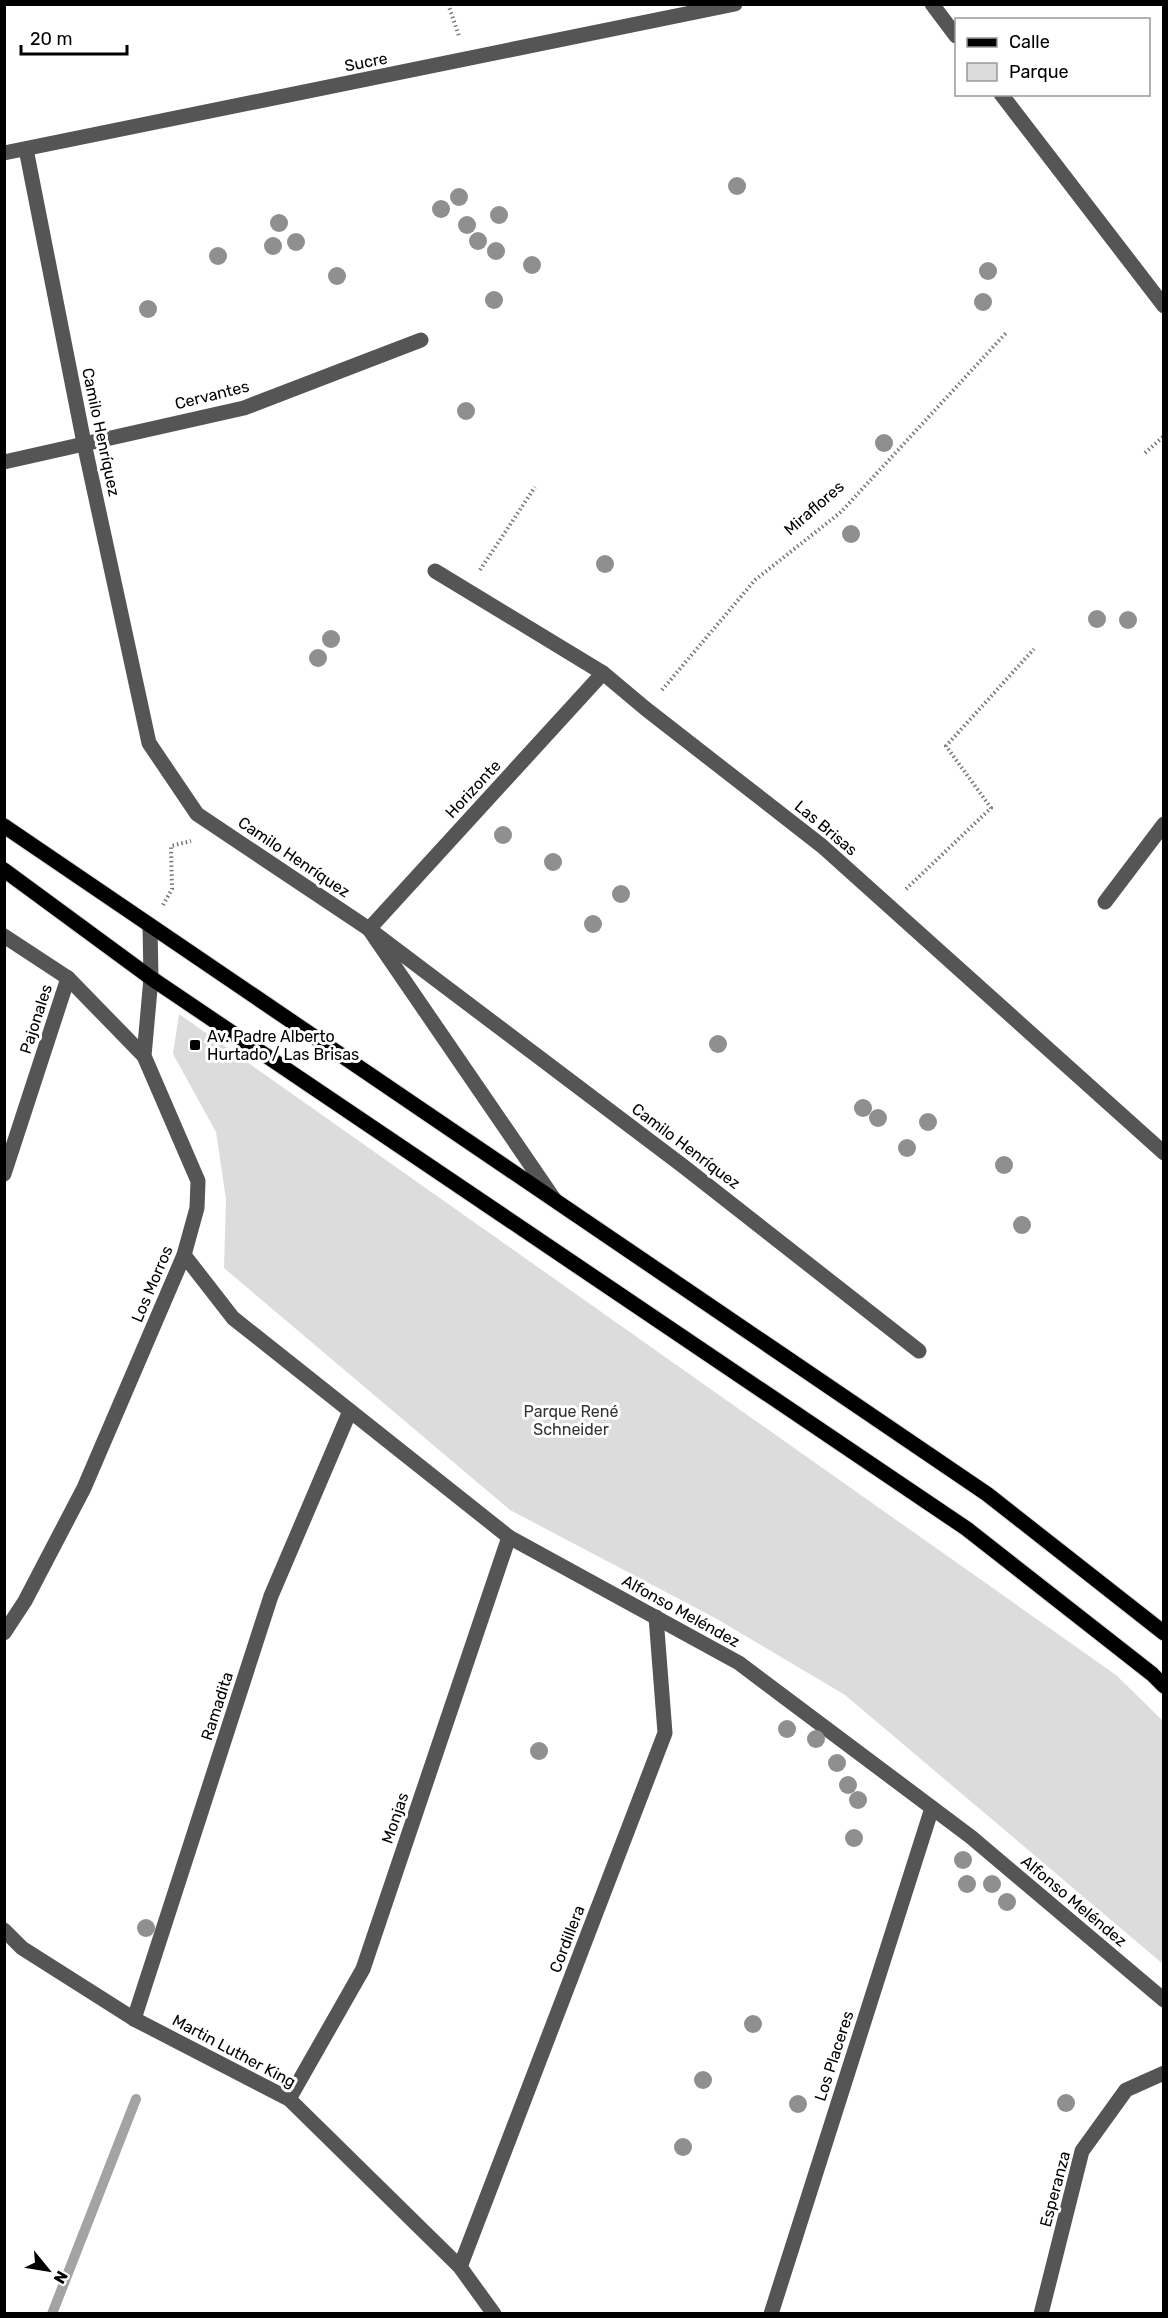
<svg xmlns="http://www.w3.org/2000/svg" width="1168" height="2318" font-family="Rubik,sans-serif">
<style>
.green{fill:#dcdcdc}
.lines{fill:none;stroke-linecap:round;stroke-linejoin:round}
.stream{stroke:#a3a3a3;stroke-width:10}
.major-casing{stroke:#dbdbdb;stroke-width:17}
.path{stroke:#777;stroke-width:4;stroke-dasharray:1.5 3;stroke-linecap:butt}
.minor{stroke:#555;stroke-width:15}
.major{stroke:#000;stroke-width:15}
.tree{fill:#8f8f8f}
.poi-dot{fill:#000;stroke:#fff;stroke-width:2}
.labels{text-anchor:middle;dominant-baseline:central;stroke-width:6;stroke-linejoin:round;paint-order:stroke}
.street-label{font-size:16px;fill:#000;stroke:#fff}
.poi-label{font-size:16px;fill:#000;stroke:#fff;text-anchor:start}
.park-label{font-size:16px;fill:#333;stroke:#fff}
</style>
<rect width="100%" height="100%" fill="#fff"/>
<path class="green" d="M179,1014l937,661 47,46v243l-318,-269 -128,-76 -207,-109 -286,-242 2,-69 -10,-67 -43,-78z"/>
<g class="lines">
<path class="stream" d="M52,2314l84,-215"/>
<defs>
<g id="major">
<path d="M4,826l983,668 177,139"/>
<path d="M4,870l147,108 816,551 185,145 12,12"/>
</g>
</defs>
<use href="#major" class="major-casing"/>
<g class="path">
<path d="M448,4l11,32"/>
<path d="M1145,453l19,-17"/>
<path d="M480,570l55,-83"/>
<path d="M662,690l93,-110 86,-68 165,-179"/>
<path d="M906,889l85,-81 -45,-62 88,-97"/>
<path d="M163,905l9,-16 -1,-43 20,-5"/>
</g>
<g class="minor">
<path d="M932,4l24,32"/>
<path d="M1001,94l163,212"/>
<path d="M26,149l58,294 65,300 48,71 172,115 314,237 236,185"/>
<path d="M4,153l731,-149"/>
<path d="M4,462l240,-54 177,-68"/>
<path d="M435,571l168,102 43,36 176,137 342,307"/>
<path d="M1105,902l59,-78"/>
<path d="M4,936l64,42 76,78"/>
<path d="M4,1174l64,-196"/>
<path d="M554,1199l-185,-270 234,-256"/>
<path d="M184,1255l49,63 276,219 230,126 232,174 193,163"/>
<path d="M4,1633l21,-32 59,-113 100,-233 13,-47 1,-27 -54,-125 7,-78 -1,-52"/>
<path d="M4,1930l18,18 112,71 155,80 171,168 34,47"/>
<path d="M134,2019l137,-423 79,-185"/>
<path d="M289,2099l74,-130 146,-432"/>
<path d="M460,2267l205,-534 -9,-116"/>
<path d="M771,2314l161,-506"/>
<path d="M1041,2314l41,-163 44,-61 38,-17"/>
</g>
<use href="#major" class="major"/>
</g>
<g class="tree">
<circle cx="737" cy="186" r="9"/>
<circle cx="459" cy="197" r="9"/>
<circle cx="441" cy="209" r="9"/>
<circle cx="499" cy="215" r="9"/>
<circle cx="279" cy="223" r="9"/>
<circle cx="467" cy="225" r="9"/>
<circle cx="478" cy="241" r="9"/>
<circle cx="296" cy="242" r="9"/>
<circle cx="273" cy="246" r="9"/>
<circle cx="496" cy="251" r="9"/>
<circle cx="218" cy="256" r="9"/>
<circle cx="532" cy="265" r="9"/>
<circle cx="988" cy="271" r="9"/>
<circle cx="337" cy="276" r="9"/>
<circle cx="494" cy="300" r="9"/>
<circle cx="983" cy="302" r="9"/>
<circle cx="148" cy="309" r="9"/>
<circle cx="466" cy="411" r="9"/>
<circle cx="884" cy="443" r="9"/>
<circle cx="851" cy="534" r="9"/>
<circle cx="605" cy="564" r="9"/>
<circle cx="1097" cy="619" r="9"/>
<circle cx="1128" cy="620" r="9"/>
<circle cx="331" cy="639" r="9"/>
<circle cx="318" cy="658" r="9"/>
<circle cx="503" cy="835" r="9"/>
<circle cx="553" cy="862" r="9"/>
<circle cx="621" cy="894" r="9"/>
<circle cx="593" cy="924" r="9"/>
<circle cx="718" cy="1044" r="9"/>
<circle cx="863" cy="1108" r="9"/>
<circle cx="878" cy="1118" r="9"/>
<circle cx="928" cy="1122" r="9"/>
<circle cx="907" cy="1148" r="9"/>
<circle cx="1004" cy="1165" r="9"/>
<circle cx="1022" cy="1225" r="9"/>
<circle cx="787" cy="1729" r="9"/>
<circle cx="816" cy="1739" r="9"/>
<circle cx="539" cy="1751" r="9"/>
<circle cx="837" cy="1763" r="9"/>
<circle cx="848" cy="1785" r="9"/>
<circle cx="858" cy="1800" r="9"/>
<circle cx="854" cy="1838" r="9"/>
<circle cx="963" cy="1860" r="9"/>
<circle cx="967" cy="1884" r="9"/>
<circle cx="992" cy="1884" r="9"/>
<circle cx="1007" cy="1902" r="9"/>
<circle cx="146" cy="1928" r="9"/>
<circle cx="753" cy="2024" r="9"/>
<circle cx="703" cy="2080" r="9"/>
<circle cx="1066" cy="2103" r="9"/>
<circle cx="798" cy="2104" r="9"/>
<circle cx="683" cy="2147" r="9"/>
</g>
<rect class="poi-dot" x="189" y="1039" width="12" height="12" rx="3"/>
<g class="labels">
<g class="street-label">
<text transform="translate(366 62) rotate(-11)">Sucre</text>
<text transform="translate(212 395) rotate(-14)">Cervantes</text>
<text transform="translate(101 432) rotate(78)">Camilo Henríquez</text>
<text transform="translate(814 508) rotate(-41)">Miraflores</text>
<text transform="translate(473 789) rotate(-47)">Horizonte</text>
<text transform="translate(826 828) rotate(40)">Las Brisas</text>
<text transform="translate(294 857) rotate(34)">Camilo Henríquez</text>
<text transform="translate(36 1019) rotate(-72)">Pajonales</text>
<text transform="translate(686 1146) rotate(37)">Camilo Henríquez</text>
<text transform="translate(152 1284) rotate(-67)">Los Morros</text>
<text transform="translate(681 1611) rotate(29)">Alfonso Meléndez</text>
<text transform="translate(217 1706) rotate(-72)">Ramadita</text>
<text transform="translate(395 1818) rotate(-71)">Monjas</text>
<text transform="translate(1074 1901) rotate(40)">Alfonso Meléndez</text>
<text transform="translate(567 1939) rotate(-69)">Cordillera</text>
<text transform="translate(234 2051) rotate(28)">Martin Luther King</text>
<text transform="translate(834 2056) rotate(-72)">Los Placeres</text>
<text transform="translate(1055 2189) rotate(-75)">Esperanza</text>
</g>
<g class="poi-label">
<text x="207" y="1036">Av. Padre Alberto<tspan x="207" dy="18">Hurtado / Las Brisas</tspan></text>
</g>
<g class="park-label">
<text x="571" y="1411">Parque René<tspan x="571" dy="18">Schneider</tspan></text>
</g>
</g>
<rect width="1168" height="2318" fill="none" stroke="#000000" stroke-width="12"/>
<rect x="955" y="18" width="195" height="78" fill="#ffffff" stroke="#999999" stroke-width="1.5"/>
<rect x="967" y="38" width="30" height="9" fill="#000000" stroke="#999999" stroke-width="1.5"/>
<text x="1009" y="48" font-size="18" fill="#000000">Calle</text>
<rect x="967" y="63" width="30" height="18" fill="#dcdcdc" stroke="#999999" stroke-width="1.5"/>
<text x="1009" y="78" font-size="18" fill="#000000">Parque</text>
<g transform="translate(48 2270) rotate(120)" stroke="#ffffff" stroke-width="4.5" paint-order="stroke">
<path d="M0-4.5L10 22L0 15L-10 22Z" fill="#000000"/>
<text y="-9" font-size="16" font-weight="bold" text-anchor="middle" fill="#000000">N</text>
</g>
<path d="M21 45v9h106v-9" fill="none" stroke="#000000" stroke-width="3"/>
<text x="30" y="45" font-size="18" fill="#000000" stroke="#ffffff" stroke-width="4.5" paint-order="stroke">20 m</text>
</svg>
